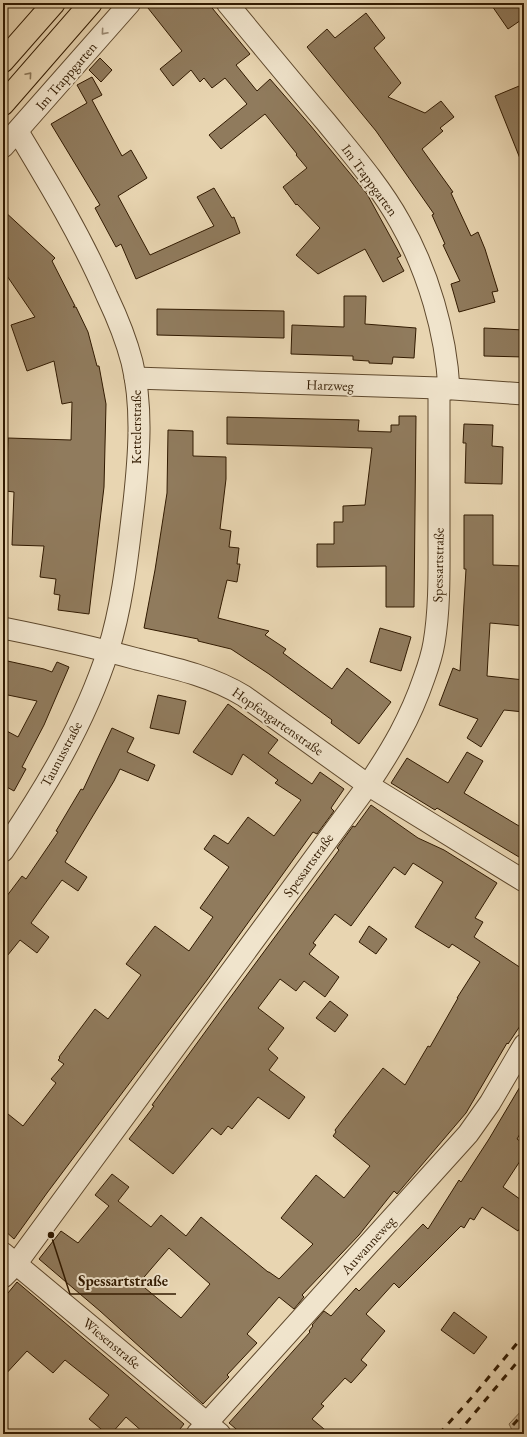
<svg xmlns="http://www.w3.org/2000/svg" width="527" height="1437" font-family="'EB Garamond',serif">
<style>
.green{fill:#c9b593;stroke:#7d684a}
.building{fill:#907b5d;stroke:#311a01;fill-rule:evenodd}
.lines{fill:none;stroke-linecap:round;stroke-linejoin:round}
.minor-casing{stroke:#5f492d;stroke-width:23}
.major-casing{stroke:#311a01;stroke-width:24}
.minor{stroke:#f0e4cc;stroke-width:21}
.major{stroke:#e8d5b1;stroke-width:22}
.rail{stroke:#311a01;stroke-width:3;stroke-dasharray:7 7;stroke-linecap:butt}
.oneway{stroke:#9a8971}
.oneway2{stroke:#8c7859}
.labels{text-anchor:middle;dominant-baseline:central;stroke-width:4;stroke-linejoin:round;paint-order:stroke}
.street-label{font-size:14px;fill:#311a01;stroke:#f0e4cc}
.leader{fill:none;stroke:#311a01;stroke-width:1.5}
.callout-dot{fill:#311a01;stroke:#f0e4cc;stroke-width:1.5}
.callout-label{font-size:15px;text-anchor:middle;font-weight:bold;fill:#311a01;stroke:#f0e4cc;stroke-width:4;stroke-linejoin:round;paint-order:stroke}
</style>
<rect width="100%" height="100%" fill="#e8d5b1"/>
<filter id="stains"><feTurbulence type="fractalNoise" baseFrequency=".005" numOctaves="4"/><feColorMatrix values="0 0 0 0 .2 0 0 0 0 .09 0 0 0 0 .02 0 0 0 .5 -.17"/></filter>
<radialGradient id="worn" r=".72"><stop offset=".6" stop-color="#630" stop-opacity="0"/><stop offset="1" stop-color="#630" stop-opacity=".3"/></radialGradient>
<path class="green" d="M524,1408v26h-11v-2l-4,-8z"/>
<g class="building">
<path d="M144,3h64l42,51 -14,11 21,26 13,-12 40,46 57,69 34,62 -4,2 7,13 -21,11 -18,-33 -47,25 -22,-19 24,-27 -23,-24 -1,1 -13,-18 24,-19 -11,-13 1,-1 -32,-40 -44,35 -12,-14 38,-31 -22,-26 -13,10 -8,-10 -4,4 -9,-12 -18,16 -13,-17 22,-18z"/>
<path d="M490,3h34v15l-16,11z"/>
<path d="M366,13l19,25 -11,10 27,35 -13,14 37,16 16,-12 13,16 -14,11 3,3 -21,18 31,43 -2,1 20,43 7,-4 7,17 13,42 -6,1 3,10 -36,10 -8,-28 9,-3 -17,-36 2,-1 -13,-29 2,-1 -58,-83 -69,-84 20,-18 8,9z"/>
<path d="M100,58l12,12 -11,12 -12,-12z"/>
<path d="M92,77l10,18 -10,5 30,56 9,-6 16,28 -29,18 32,59 64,-29 -17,-29 17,-9 18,30 2,-1 6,16 -104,46 -15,-35 -5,3 -21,-39 5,-3 -49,-81 36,-21 -10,-18z"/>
<path d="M524,84v81l-1,1 -28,-70z"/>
<path d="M3,210l52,48 -3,3 23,45 -2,1h3l12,25 9,34h2l7,38 -2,83 -15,127 -31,-4 2,-15 -6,-1 2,-15 -16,-2 4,-31 -32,-1 2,-53 -8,-1 2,-53 63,2 1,-38 -10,2 -8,-43 -27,10 -16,-46 24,-8 -32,-47z"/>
<path d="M344,296h22l-1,28 51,4 -2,30 -21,-1 -1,7 -23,-1v-2l-16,-1v-4l-62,-2 1,-29 52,2z"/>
<path d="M157,309l127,2v27l-127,-3z"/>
<path d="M484,328l40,2v27l-40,-1z"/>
<path d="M399,416h17l-2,191h-28v-41l-69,1v-23h17v-22h9v-16l22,-1 7,-57 -145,-4v-27l132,3 -1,11 33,1v-7h8z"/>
<path d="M464,424l29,1 -1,21 11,1 -1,37 -37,-1 1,-40h-3z"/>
<path d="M168,430l25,1v25l33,1v22l-6,50 11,2 -2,16 10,1 -2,16h3l-3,18 -10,-2 -9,38 51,13 -4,4 21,14 -3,4 49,36 15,-21 44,34 -32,42 -28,-21 1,-3 -63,-46 -38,-25 -33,-8v-2l-54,-11 11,-58 12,-77z"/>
<path d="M464,515h29v50l31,1v60l-34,-3 -3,53 37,4v32l-20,-2 -23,37 -14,-9 11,-19 -39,-14 14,-37 7,3 6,-102h-2z"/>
<path d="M380,628l31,9 -10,34 -31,-9z"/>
<path d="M3,660l41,9 8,3 5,-10 12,5 -25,58 -22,42 4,2 -12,22 -11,-6v-56l15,8 19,-36 -34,-7z"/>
<path d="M158,695l28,6 -7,33 -29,-6z"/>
<path d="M228,704l50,36 -10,13 44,31 8,-12 24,17 -13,19 3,3 -17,23 -4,-2 -106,148 -160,213 -33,46 -11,-10v-119l20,16 33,-43 -5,-4 13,-15 -6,-4 2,-2 -1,-1 36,-48 13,10 33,-44 -15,-11 29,-38 34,25 24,-34 -13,-9 29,-41 -25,-18 10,-14 14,9 20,-27 26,19 27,-36 -26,-17 3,-3 -35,-26 -11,21 -39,-23z"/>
<path d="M112,728l22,10 -7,14 28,13 -7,16 -28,-12 -6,12 -49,81 22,15 -9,14 -16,-11 -31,43 18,14 -12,16 -17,-13 -17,21v-60l19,-25 4,3 32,-47 -2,-1 25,-42 2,1z"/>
<path d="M467,752l16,9 -19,32 60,36v31l-87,-52 -2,2 -44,-27 16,-25 41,25z"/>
<path d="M371,805l47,33 26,12 53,33 -22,35 8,4 -9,15 50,33v50l-16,24 -1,-1 -41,70 -69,81 -3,-3 -35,44 -57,60 2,2 -10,12 -15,-12 -32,37 10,9 -30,32 2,2 -26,27 -103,-93 -61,-52 22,-28 17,12 31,-37 -14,-11 17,-21 17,13 -11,14 33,26 10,-12 25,21 15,-19 67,55h1l10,7 34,-35 -32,-26 35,-43 28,23 26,-32 -37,-30 3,-4 -1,-2 48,-62 22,17 23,-39 2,1 28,-49h-1l23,-36 -28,-18 -3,4 -34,-21 28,-45 -30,-19 -8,12 -11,-8 -43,59 -16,-12 -22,29 3,2 -7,9 30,23 -14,20 -21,-16 -8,10 -16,-12 -22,29 26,20 -16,21 10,9 -9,12 36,27 -16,22 -31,-22 -26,32 -4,-3 -7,9 -9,-7 -39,46 -44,-35 25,-33 -2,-1 72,-99 115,-156 -2,-2 16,-22 2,1zM169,1248l41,36 -29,34 -42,-35z"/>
<path d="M369,926l18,13 -11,15 -17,-12z"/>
<path d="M330,1001l18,14 -13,17 -19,-14z"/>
<path d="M524,1080v47l-7,12 7,5v11l-21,32 21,15v20l-6,9 -36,-24 -8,13 -4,-2 -6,10 -3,-2 -62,62 -5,-5 -28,31 19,17 -24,29 6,5 -16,18 -6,-5 -24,26 3,2 -12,13 18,15h-88l-13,-11 81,-91 -1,-1 4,-5 -1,-1 12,-14 7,5 25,-28 3,3 64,-67 5,5 31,-49 2,2 28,-43z"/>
<path d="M17,1282l167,142 -8,10h-31l-19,-17 -15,17h-4l-18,-15 20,-24 -44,-35 -12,13 -26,-22 -24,26v-78z"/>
<path d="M454,1312l33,25 -13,17 -33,-24z"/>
</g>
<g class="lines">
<defs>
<g id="minor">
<path d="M227,3c33,40 66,80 99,119 26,32 54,64 74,100 28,49 46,111 49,167"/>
<path d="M3,147l127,-144"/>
<path d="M135,378l304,10 85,6"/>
<path d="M3,628c45,9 90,19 134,31 37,9 74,17 107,37l124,89 156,96"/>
<path d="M3,851c42,-62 82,-128 105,-200 15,-47 20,-100 26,-149 5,-46 9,-95 -2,-140 -6,-23 -15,-45 -25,-66 -25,-58 -57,-111 -89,-164"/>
<path d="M3,1253l217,181"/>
<path d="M3,1277l13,-13 352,-479c24,-36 42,-66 56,-107 4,-11 8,-23 10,-35 6,-36 5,-73 5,-109 0,-49 0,-97 0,-146"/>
<path d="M197,1434l271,-300 22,-31 34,-58"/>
</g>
<g id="major">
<path d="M3,61l51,-58"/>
<path d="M3,104l88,-101"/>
</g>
</defs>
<use href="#minor" class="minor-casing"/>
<use href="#major" class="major-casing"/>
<use href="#minor" class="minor"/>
<use href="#major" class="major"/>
<g class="rail">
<path d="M513,1425l11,-12"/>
<path d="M439,1434l34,-38 51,-61"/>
<path d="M457,1434l67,-80"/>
</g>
</g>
<defs><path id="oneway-chevron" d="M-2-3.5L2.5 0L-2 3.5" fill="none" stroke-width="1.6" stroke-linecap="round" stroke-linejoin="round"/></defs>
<use class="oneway" href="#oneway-chevron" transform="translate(104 32) rotate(131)"/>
<use class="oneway2" href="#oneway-chevron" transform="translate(29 75) rotate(-49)"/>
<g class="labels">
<g class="street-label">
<text transform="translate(66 76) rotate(-49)">Im Trappgarten</text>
<text transform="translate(370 180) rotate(54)">Im Trappgarten</text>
<text transform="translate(330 385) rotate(2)">Harzweg</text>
<text transform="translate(136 427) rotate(-90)">Kettelerstraße</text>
<text transform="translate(438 565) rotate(-89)">Spessartstraße</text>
<text transform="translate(278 721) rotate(35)">Hopfengartenstraße</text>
<text transform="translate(61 754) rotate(-62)">Taunusstraße</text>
<text transform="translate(308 865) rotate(-54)">Spessartstraße</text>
<text transform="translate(368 1245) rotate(-48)">Auwanneweg</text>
<text transform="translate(112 1343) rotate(40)">Wiesenstraße</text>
</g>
</g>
<path class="leader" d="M51 1235L70 1294H176"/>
<circle class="callout-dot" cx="51" cy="1235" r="4"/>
<g class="callout-label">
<text x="123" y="1286">Spessartstraße</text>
</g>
<rect width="527" height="1437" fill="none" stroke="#e8d5b1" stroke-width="16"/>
<rect x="4" y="4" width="519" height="1429" fill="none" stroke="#311a01" stroke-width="2"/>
<rect x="8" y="8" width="511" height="1421" fill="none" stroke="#311a01"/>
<rect width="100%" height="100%" filter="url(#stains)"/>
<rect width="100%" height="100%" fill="url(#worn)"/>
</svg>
